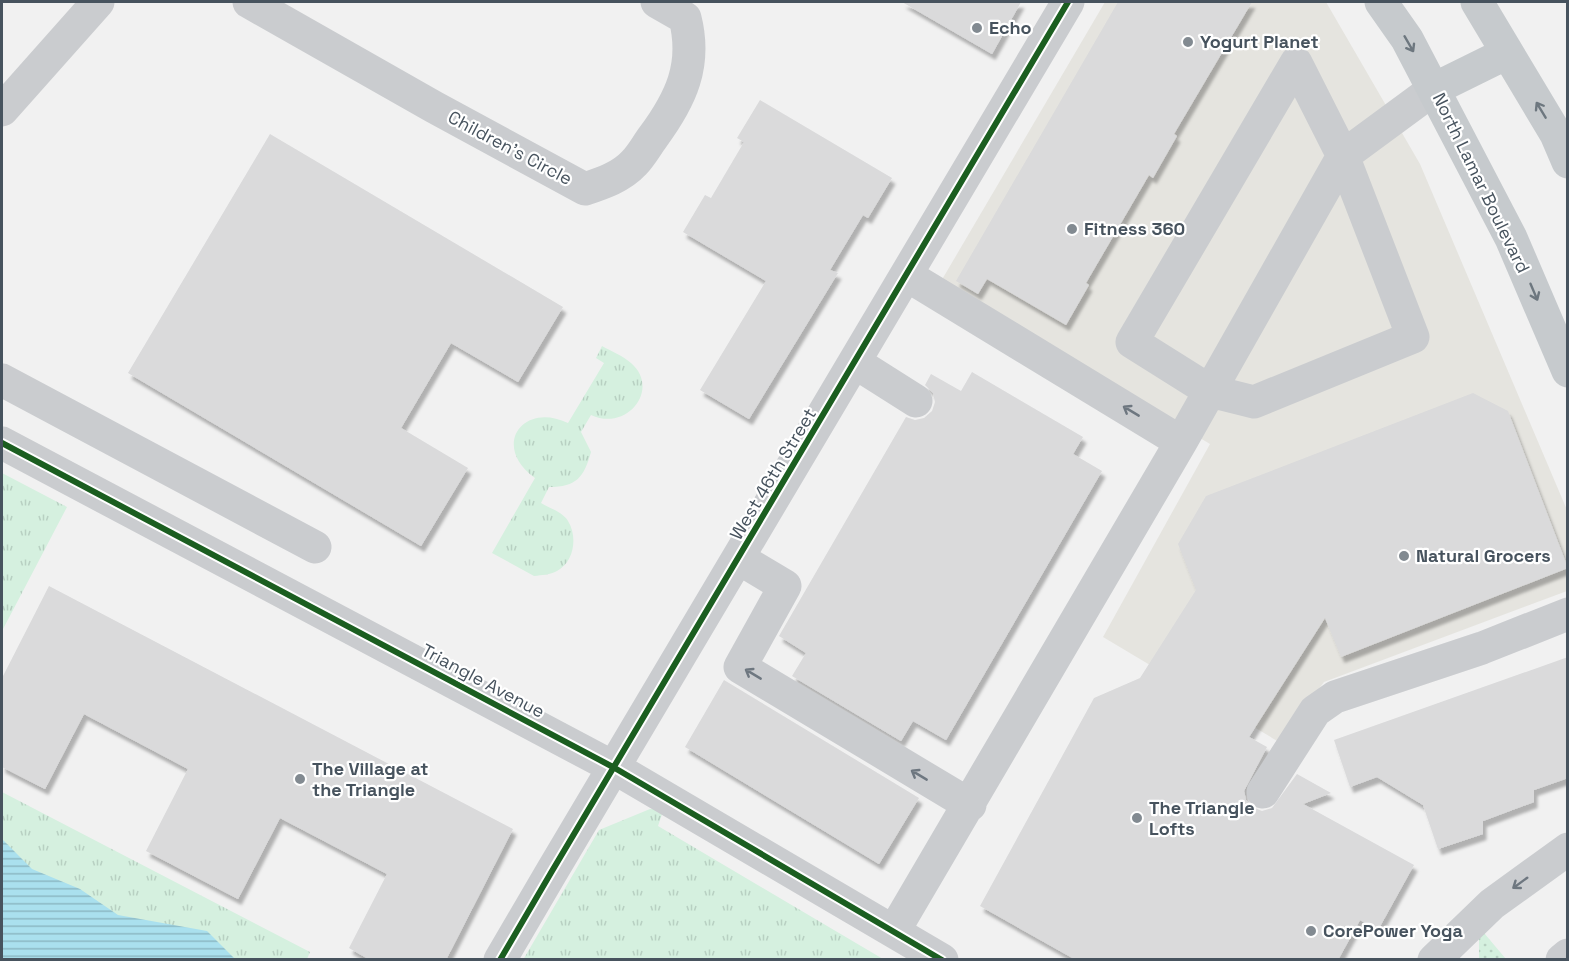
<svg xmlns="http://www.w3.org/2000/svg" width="1569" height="961" font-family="'Space Grotesk',sans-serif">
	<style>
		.commercial { fill: #e5e4df }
		.grass { fill: url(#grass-tufts) }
		.garden { fill: url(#garden-dots) }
		.water { fill: url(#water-rules) }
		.building { fill: #dadadb; filter: url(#shadow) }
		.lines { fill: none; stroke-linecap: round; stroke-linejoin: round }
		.minor { stroke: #cacccf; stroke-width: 33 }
		.major { stroke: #c6cacd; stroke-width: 33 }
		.cycleway-casing { stroke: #fff; stroke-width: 10 }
		.cycleway { stroke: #1b5e20; stroke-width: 6 }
		.oneway { stroke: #6d777f }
		.oneway2 { stroke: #6e7780 }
		.poi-dot { fill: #828a91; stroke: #fff; stroke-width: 2 }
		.labels { text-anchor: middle; stroke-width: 4.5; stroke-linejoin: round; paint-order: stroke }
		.poi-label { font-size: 18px; font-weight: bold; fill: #47535e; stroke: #fff; text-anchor: start }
		.street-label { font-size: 18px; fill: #47535e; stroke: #fff }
	</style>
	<defs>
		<pattern id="grass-tufts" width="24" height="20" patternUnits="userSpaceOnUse" patternTransform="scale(1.5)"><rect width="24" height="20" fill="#d5f0df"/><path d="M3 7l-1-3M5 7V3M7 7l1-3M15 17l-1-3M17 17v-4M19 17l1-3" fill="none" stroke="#b8d0c2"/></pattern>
		<pattern id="garden-dots" width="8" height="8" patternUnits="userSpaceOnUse" patternTransform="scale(1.5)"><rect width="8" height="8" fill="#d5f0df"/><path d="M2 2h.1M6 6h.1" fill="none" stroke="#b8d0c2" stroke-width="1.8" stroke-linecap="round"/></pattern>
		<pattern id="water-rules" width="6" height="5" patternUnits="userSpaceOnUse" patternTransform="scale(1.5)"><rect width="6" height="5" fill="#aae0ee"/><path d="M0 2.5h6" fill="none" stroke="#8cb8c4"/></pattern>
		<filter id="shadow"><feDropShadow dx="3.5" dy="6" stdDeviation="1.5" flood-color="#0004"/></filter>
	</defs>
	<rect width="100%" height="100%" fill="#f1f1f1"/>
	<path class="commercial" d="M1105,2H1326L1420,164L1567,510V591L1324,682L1279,742L1103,637L1210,444L940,283Z"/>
	<path class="grass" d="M602,346C611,351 623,356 631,363C661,389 627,432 591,415L581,432L591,452C584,477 577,487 549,487L541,503C549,508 563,512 568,521C578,537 574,562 557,571C550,575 542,575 534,576L492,553L535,478C491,447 522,401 568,423L604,363L596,358Z
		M2,473L67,507L2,631Z
		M2,792L310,952L307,959H2Z
		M650,809H659L662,814L658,826L883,959L523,960L599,830Z"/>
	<path class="garden" d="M1484,933L1506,959L1479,960V937Z"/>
	<path class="water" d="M2,839L32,869L80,889L118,915L207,931L235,959H2Z"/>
	<path class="building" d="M902,2H1021L992,54Z
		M1118,2H1252L1174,134L1177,136L1153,178L1149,175L1086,283L1089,285L1066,325L987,279L978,294L956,281Z
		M760,100L892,178L868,218L863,215L830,270L838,273L749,419L700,390L766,281L683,232L705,195L711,198L744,142L737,138Z
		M270,134L563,307L518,382L451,343L401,428L468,468L421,546L128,373Z
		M972,372L1083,437L1073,454L1102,471L946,740L913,721L901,741L792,676L806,653L779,636L906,417L915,420L924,418L932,411L935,402L933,393L925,385L931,374L961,391Z
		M1473,393L1508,411L1568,568L1341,657L1325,618L1249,737L1267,747L1244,791L1246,800L1252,807L1262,811L1272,808L1297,774L1331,793L1303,804L1414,865L1378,930L1360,920L1338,960H1076L980,906L1094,698L1140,678L1196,590L1178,544L1206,496Z
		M49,586L513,829L446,960H370L349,948L387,874L280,818L238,899L146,851L188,769L84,714L45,789L2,767V678Z
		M1568,657V778L1534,790V802L1483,821V834L1438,849L1423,805L1377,777L1350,787L1334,740Z
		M724,680L919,798L879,864L685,747Z"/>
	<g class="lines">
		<path class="minor" d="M249,2L434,107L585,189C603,183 621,177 634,163C641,156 647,145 653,137C681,99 697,65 685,18L657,2
			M1296,63L1343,156L1413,337L1254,402L1210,391L1132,342Z
			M2,110L98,2
			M908,276L1181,442
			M856,363L916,401
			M2,380L315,547
			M2,443L613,767L942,960
			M740,559L785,586L740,667L970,805
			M1263,792L1315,711L1335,697L1482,648L1568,614
			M894,931L1181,442L1343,156L1434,89
			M500,960C687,639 881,322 1068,2
			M1434,960L1492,904L1568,849
			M1562,960L1568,955"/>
		<path class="major" d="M1381,2L1407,39L1511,238L1568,371
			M1477,2L1556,134L1568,162
			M1434,89L1507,53"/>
		<defs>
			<path id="cycleway" d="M2,443L613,767L942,960
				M500,960C687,639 881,322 1068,2"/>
		</defs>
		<use href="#cycleway" class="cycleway-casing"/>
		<use href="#cycleway" class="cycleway"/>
	</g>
	<defs><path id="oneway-shaft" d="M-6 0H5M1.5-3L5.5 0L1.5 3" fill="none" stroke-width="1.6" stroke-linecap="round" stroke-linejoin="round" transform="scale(1.5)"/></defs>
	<g class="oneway">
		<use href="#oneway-shaft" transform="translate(1409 44) rotate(60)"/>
		<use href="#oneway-shaft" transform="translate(1541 110) rotate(-121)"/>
		<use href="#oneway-shaft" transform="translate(1534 292) rotate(67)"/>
	</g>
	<g class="oneway2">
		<use href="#oneway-shaft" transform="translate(1131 411) rotate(-149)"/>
		<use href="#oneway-shaft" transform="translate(753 674) rotate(-149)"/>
		<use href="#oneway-shaft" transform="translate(919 775) rotate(-149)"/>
		<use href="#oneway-shaft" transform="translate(1520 883) rotate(144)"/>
	</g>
	<g class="poi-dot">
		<circle cx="977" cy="28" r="6"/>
		<circle cx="1188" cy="42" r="6"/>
		<circle cx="1072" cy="229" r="6"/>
		<circle cx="1404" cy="556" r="6"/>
		<circle cx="300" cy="779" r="6"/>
		<circle cx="1137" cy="818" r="6"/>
		<circle cx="1311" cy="931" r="6"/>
	</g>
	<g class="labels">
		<g class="poi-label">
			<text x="989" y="34">Echo</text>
			<text x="1200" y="48">Yogurt Planet</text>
			<text x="1084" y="235">Fitness 360</text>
			<text x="1416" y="562">Natural Grocers</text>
			<text x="312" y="775">The Village at<tspan x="312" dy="21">the Triangle</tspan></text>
			<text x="1149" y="814">The Triangle<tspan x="1149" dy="21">Lofts</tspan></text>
			<text x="1323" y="937">CorePower Yoga</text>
		</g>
		<g class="street-label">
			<text transform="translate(510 148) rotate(28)" y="6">Children's Circle</text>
			<text transform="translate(1481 183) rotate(64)" y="6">North Lamar Boulevard</text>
			<text transform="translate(773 474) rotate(-59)" y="6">West 46th Street</text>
			<text transform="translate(483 681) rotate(28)" y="6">Triangle Avenue</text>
		</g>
	</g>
	<rect width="1569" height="961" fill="none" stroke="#47535e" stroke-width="6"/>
</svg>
